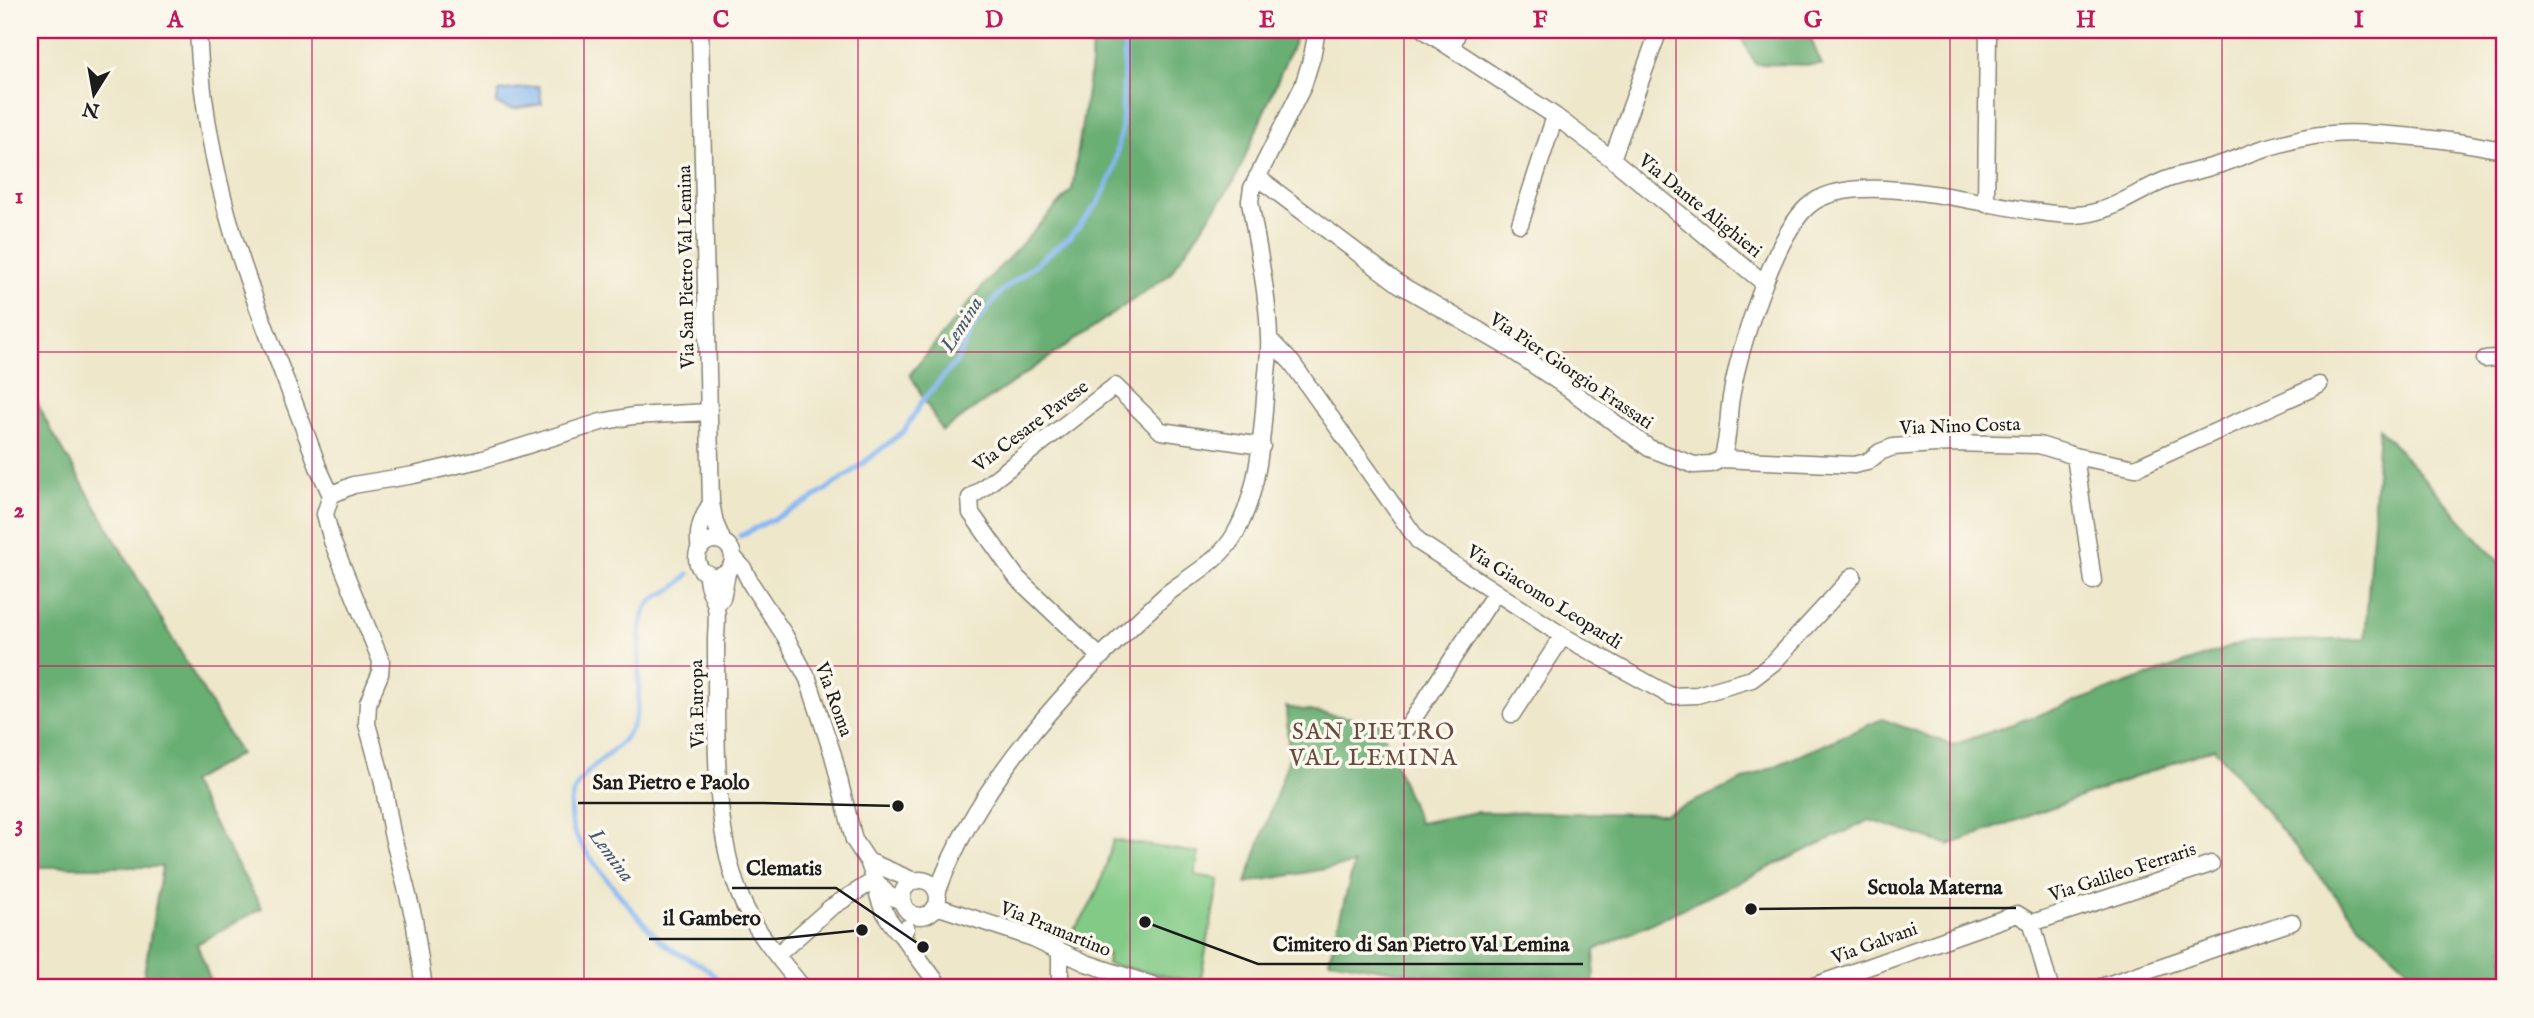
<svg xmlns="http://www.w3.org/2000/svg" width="2534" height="1018" font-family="'IM FELL English',serif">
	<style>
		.green { fill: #82ca86; stroke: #4f7351; stroke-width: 2 }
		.forest { fill: #69ae73; stroke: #426548; stroke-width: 2 }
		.water { fill: #87b7f2; stroke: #526a87; stroke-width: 2 }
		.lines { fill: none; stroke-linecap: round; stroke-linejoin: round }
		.stream { stroke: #87b7f2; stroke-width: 5 }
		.minor-casing { stroke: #858273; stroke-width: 19 }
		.minor { stroke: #fff; stroke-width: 16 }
		.grid { fill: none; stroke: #c2185b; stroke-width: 2; stroke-opacity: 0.55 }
		.labels { text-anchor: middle; stroke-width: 7; stroke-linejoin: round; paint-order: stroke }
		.street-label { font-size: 19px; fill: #1c1c1c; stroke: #fbf7ec }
		.water-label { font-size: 21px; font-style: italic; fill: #475a72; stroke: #fbf7ec }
		.quarter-label { font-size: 23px; letter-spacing: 2px; fill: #664a3c; stroke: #fbf7ec }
		.leader { fill: none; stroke: #1c1c1c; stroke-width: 2.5 }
		.callout-dot { fill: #1c1c1c; stroke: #fbf7ec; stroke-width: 2.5 }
		.callout-label { font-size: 21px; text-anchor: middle; font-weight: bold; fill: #1c1c1c; stroke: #fbf7ec; stroke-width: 7; stroke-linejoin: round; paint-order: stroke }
		.neatline { fill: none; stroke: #c2185b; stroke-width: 2.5 }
		.grid-label { font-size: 23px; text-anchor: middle; font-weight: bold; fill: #c2185b }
	</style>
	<rect width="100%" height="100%" fill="#fbf7ec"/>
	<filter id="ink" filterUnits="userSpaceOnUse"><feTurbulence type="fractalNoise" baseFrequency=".0143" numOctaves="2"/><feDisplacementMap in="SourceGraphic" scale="14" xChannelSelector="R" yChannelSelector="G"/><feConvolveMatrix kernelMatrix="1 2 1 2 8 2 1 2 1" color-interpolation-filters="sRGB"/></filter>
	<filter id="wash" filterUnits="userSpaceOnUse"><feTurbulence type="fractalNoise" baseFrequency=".00686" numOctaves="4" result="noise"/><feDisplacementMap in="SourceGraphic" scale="28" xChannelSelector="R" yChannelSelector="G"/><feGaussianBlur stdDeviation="1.57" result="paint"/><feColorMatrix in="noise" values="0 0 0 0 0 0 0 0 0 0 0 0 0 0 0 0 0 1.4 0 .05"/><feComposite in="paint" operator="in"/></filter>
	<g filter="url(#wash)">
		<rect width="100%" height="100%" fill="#eee7ca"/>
		<path class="green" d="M1113,840L1199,853L1195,875L1219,879L1200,983L1107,964L1108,955L1062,941C1092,916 1104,876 1113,840Z"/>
		<path class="forest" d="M1092,30H1299L1235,180L1169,275L942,431L910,374L989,279L1072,190L1091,64Z
			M1737,30H1807L1822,65L1755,64Z
			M30,387L46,421L240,754L190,782L262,908L197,944L213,988H150L144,974L162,867H40L30,876Z
			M2379,428L2504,568V988H2430L2359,924L2214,748L1949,845L1870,820L1595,950L1593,988H1494L1329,960L1354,864L1246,883L1289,758L1286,707L1379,723L1419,823L1476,812L1666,814L1882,719L1953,745L2244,642L2365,639Z"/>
		<path class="water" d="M539,86L542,104L512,109L496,104L499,91Z"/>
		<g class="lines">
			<path class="stream" d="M740,536L809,501L849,474L904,431L923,400L956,362L976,323L1002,291L1071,236L1099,202L1113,173L1122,126L1125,30
				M689,574C684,579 679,584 674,588C667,592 656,596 651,602C631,622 644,686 636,716C627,751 590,760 576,788C569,800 569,816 573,829C581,851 647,930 666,945C677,954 691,959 703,966C712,972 719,981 726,988"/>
		</g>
	</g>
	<g filter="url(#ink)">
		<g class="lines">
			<defs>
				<path id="minor" d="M198,30C201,108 219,197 245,271C267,337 295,401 318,467L331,495L325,514L332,541L381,661L380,674L368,703L367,724L382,778L392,833L414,919L424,988
					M700,30L711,503L715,523L723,542
					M1424,30L1555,116L1612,159L1764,283
					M1452,48L1458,30
					M1612,159L1659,30
					M1257,177L1399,284L1504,345L1562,384L1649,448L1694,465L1711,464L1722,459C1730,437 1727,415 1732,392C1740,347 1774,238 1807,207C1855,161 2010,216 2075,215C2111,214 2136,191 2168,179C2186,173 2206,169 2224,163C2239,158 2253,151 2269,147C2289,141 2310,135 2331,134C2369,131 2419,137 2457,142C2473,144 2488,148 2504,150
					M1986,204L1988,30
					M1520,224L1555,116
					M1269,339L1292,363L1419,542L1563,636L1671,696L1697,695L1752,679L1773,663L1853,576
					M2485,359L2504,357
					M2075,456L2093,581
					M1722,459L1854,465L1867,462L1880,452L1893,447L1949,443L2039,445L2075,456L2135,468L2319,385
					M331,495L353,485L414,475L483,459L601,422L633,416L709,412
					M697 558a18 18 0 1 1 36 0a18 18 0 1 1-36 0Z
					M700,549C696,532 702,518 711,503
					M733,557L743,568L751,584L785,636L808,679L833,755L854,840L868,861L875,880L888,895L903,902
					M707,573C706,589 714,594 716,608C718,618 716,630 716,640C717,721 710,831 744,905C759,936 782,962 803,988
					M716,606L722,598L727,573
					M1099,656L1017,578L971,513L970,498L1115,386L1161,431L1262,446
					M1512,714L1563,636
					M1406,730L1496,592
					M868,861L914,881
					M902 898a18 18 0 1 1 36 0a18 18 0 1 1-36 0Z
					M937,893C974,788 1064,689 1144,615C1152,608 1160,600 1168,593C1191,575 1220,561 1235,534C1260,490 1262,435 1266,385C1267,369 1270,353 1269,338C1268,292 1257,246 1250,201L1252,188L1303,86L1312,57L1317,30
					M936,906L1033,938L1086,963L1161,988
					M2032,923L2211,864
					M2032,923L2050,988
					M906,928L902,936L941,988
					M1060,951V988
					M777,955L830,908L875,880C879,904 885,918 902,936
					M1808,988L2017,914L2032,923
					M2098,988L2292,922"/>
			</defs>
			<use href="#minor" class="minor-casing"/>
			<use href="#minor" class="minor"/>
		</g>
	</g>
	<path class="grid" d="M312,30V988M584,30V988M858,30V988M1130,30V988M1404,30V988M1676,30V988M1950,30V988M2222,30V988M30,352H2504M30,666H2504"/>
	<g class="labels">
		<g class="street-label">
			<text transform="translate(1701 205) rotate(39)" y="7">Via Dante Alighieri</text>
			<text transform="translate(685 267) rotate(-91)" y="7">Via San Pietro Val Lemina</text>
			<text transform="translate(1572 370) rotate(34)" y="7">Via Pier Giorgio Frassati</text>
			<text transform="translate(1030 425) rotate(-37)" y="7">Via Cesare Pavese</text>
			<text transform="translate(1960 425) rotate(-2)" y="7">Via Nino Costa</text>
			<text transform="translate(1545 596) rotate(32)" y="7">Via Giacomo Leopardi</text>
			<text transform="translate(835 699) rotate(70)" y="7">Via Roma</text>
			<text transform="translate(696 704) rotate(-91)" y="7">Via Europa</text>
			<text transform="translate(2122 871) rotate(-18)" y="7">Via Galileo Ferraris</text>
			<text transform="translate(1056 928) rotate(22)" y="7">Via Pramartino</text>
			<text transform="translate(1874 942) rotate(-20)" y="7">Via Galvani</text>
		</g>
		<g class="water-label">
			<text transform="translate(961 324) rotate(-58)" y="7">Lemina</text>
			<text transform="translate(612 855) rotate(53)" y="7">Lemina</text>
		</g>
		<g class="quarter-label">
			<text x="1374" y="739">SAN PIETRO<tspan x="1374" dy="26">VAL LEMINA</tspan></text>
		</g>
	</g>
	<path class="leader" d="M898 806L763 803H578M923 947L836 888H732M1751 909L1853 908H2016M862 930L775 939H649M1145 922L1258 964H1583"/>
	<g class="callout-dot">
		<circle cx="898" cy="806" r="7"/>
		<circle cx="923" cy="947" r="7"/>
		<circle cx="1751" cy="909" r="7"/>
		<circle cx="862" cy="930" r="7"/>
		<circle cx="1145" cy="922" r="7"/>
	</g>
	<g class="callout-label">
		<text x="671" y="789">San Pietro e Paolo</text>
		<text x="784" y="875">Clematis</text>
		<text x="1935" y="894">Scuola Materna</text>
		<text x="712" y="925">il Gambero</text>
		<text x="1421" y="951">Cimitero di San Pietro Val Lemina</text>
	</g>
	<rect width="2534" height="1018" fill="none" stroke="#fbf7ec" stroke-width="77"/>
	<g transform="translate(94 94) rotate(191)" stroke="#fbf7ec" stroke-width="5" paint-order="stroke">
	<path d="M0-5L12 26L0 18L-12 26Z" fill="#1c1c1c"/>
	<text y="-10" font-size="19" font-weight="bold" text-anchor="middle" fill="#1c1c1c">N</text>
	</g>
	<rect x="38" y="38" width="2458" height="941" class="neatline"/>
	<g class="grid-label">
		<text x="175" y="27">A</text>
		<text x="448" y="27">B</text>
		<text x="721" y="27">C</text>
		<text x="994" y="27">D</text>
		<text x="1267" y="27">E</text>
		<text x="1540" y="27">F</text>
		<text x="1813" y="27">G</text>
		<text x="2086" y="27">H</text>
		<text x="2359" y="27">I</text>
		<text x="19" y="203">1</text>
		<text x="19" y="517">2</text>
		<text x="19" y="831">3</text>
	</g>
</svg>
